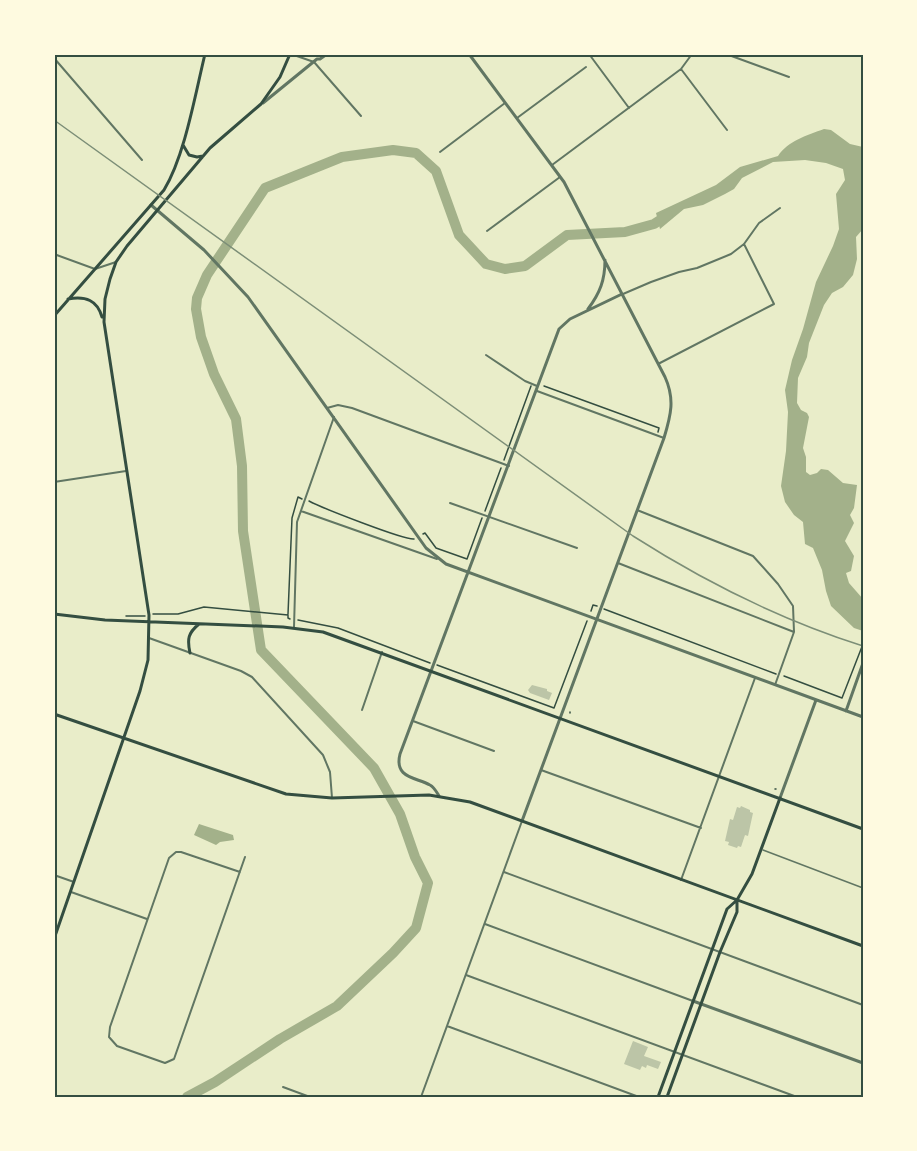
<svg xmlns="http://www.w3.org/2000/svg" width="917" height="1151" font-family="Commissioner,sans-serif">
	<style>
		.water { fill: #a3b18a }
		.lines { fill: none; stroke-linecap: round; stroke-linejoin: round }
		.river { stroke: #a3b18a; stroke-width: 10 }
		.building { fill: #bcc5a7 }
		.path { stroke: #344e41; stroke-width: 1.5 }
		.service { stroke: #617663; stroke-width: 1.5 }
		.minor { stroke: #617663; stroke-width: 2 }
		.tertiary { stroke: #617663; stroke-width: 3 }
		.secondary { stroke: #344e41; stroke-width: 3 }
		.rail { stroke: #7c8e77; stroke-width: 1.5 }
		.neatline { fill: none; stroke: #344e41; stroke-width: 2 }
	</style>
	<rect width="100%" height="100%" fill="#e9edc9"/>
	<path class="water" d="M824,129L831,130L850,144L863,147V229L856,237L857,259L853,275L843,287L832,293L824,305L809,343L807,357L798,378L797,403L801,410L807,413L809,417L803,448L806,457V472L810,475L817,473L821,469L828,470L843,483L857,485L854,508L850,515L854,523L845,541L854,556L851,571L846,573L849,583L863,599V631L854,628L831,606L826,591L822,570L813,548L805,544L803,522L794,515L785,502L781,486L786,451L788,412L785,390L792,360L803,329L816,282L833,246L839,229L836,194L845,180L843,169L826,163L805,160L773,162L742,178L734,189L725,194L703,205L684,209L660,229L656,213L716,185L740,167L778,156C788,141 807,135 824,129Z
		M199,824L233,835L234,840L220,842L216,845L194,835Z"/>
	<g class="lines">
		<path class="river" d="M187,1097L215,1082L280,1039L337,1006L393,953L416,928L428,883L415,857L400,814L374,768L261,650L243,531L242,466L236,419L214,374L201,337L196,309L197,298L207,275L265,188L342,157L393,150L416,153L436,171L459,235L486,264L505,269L525,266L567,235L625,232L654,224L668,215"/>
	</g>
	<path class="building" d="M532,685L547,689V691L552,693L549,700L530,693L528,690Z
		M741,806L750,810V812L753,813L748,836L745,835L741,847L738,846L737,848L728,845L729,842L725,841L730,819L733,820L737,807L740,808Z
		M633,1041L648,1047L644,1056L661,1062L658,1069L647,1065L646,1068L642,1066L640,1070L624,1064Z"/>
	<g class="lines">
		<path class="path" d="M544,386L659,428L658,432
			M504,460L531,386
			M309,501C322,508 404,540 414,539
			M485,511L501,468
			M423,534L425,533L436,548L467,559L482,518
			M604,609L776,674
			M591,611L593,605L597,606
			M153,614H178L204,607L288,615V618L290,619
			M288,614L292,518L298,497L302,499
			M126,616H145
			M298,620L338,628L430,663
			M437,665L554,708L587,621
			M784,676L842,698L863,644
			M570,713V712
			M775,789H776"/>
		<path class="service" d="M763,850L863,888"/>
		<path class="minor" d="M291,54L314,62L361,116
			M589,54L629,108
			M726,54L789,77
			M54,58L142,160
			M681,69L727,130
			M517,118L586,67
			M440,152L505,103
			M552,165L681,69L692,54
			M487,231L560,177
			M54,254L95,269L116,262
			M623,294L651,282L679,272L697,268L731,254L744,244L759,223L780,208
			M486,355L525,381L537,386
			M658,364L774,304L744,244
			M537,391L664,438
			M327,408L338,405L352,408L509,466
			M54,482L126,471
			M450,503L577,548
			M637,510L753,556L778,584L793,606L794,632L775,685
			M301,511L437,559
			M618,563L794,632
			M294,627L297,522L334,417
			M149,638L241,671L252,677L323,755L330,772L332,798
			M362,710L382,652
			M413,721L494,751
			M541,770L701,828
			M240,872L181,852H176L169,858L110,1027L109,1037L117,1046L165,1063L174,1059L245,857
			M504,872L863,1005
			M54,875L74,882
			M681,880L755,678
			M71,892L147,919
			M485,924L693,1001
			M466,975L797,1097
			M447,1026L639,1097
			M283,1087L310,1097
			M421,1097L522,821"/>
		<path class="tertiary" d="M469,54L564,182L665,377C675,399 671,415 664,438L522,821
			M263,103L317,59H320L327,54
			M151,205L204,250L248,297L426,548L446,564L863,717
			M588,309C600,293 605,280 605,260
			M846,711L863,663
			M439,796C436,791 434,787 430,785C415,777 394,778 400,754L559,329L570,319L622,294
			M780,798L816,700
			M693,1001L863,1063"/>
		<path class="secondary" d="M183,145L189,155L197,157L203,156
			M68,299C86,296 97,300 102,317
			M54,316L164,190C185,155 195,95 205,54
			M54,614L105,620L283,627L323,632L863,829
			M190,653C187,639 188,633 199,624
			M54,714L286,794L332,798L429,795L470,802L863,946
			M54,939L140,691L148,660L149,615L104,322L105,299L110,279L116,262L127,246L210,148L261,104L280,77L290,54
			M658,1097L727,909L737,900
			M667,1097L720,952L737,912V900L752,874L780,798"/>
		<path class="rail" d="M54,120L633,536C705,582 781,620 863,646"/>
	</g>
	<rect width="917" height="1151" fill="none" stroke="#fefae0" stroke-width="111"/>
	<rect x="56" y="56" width="806" height="1040" class="neatline"/>
</svg>
